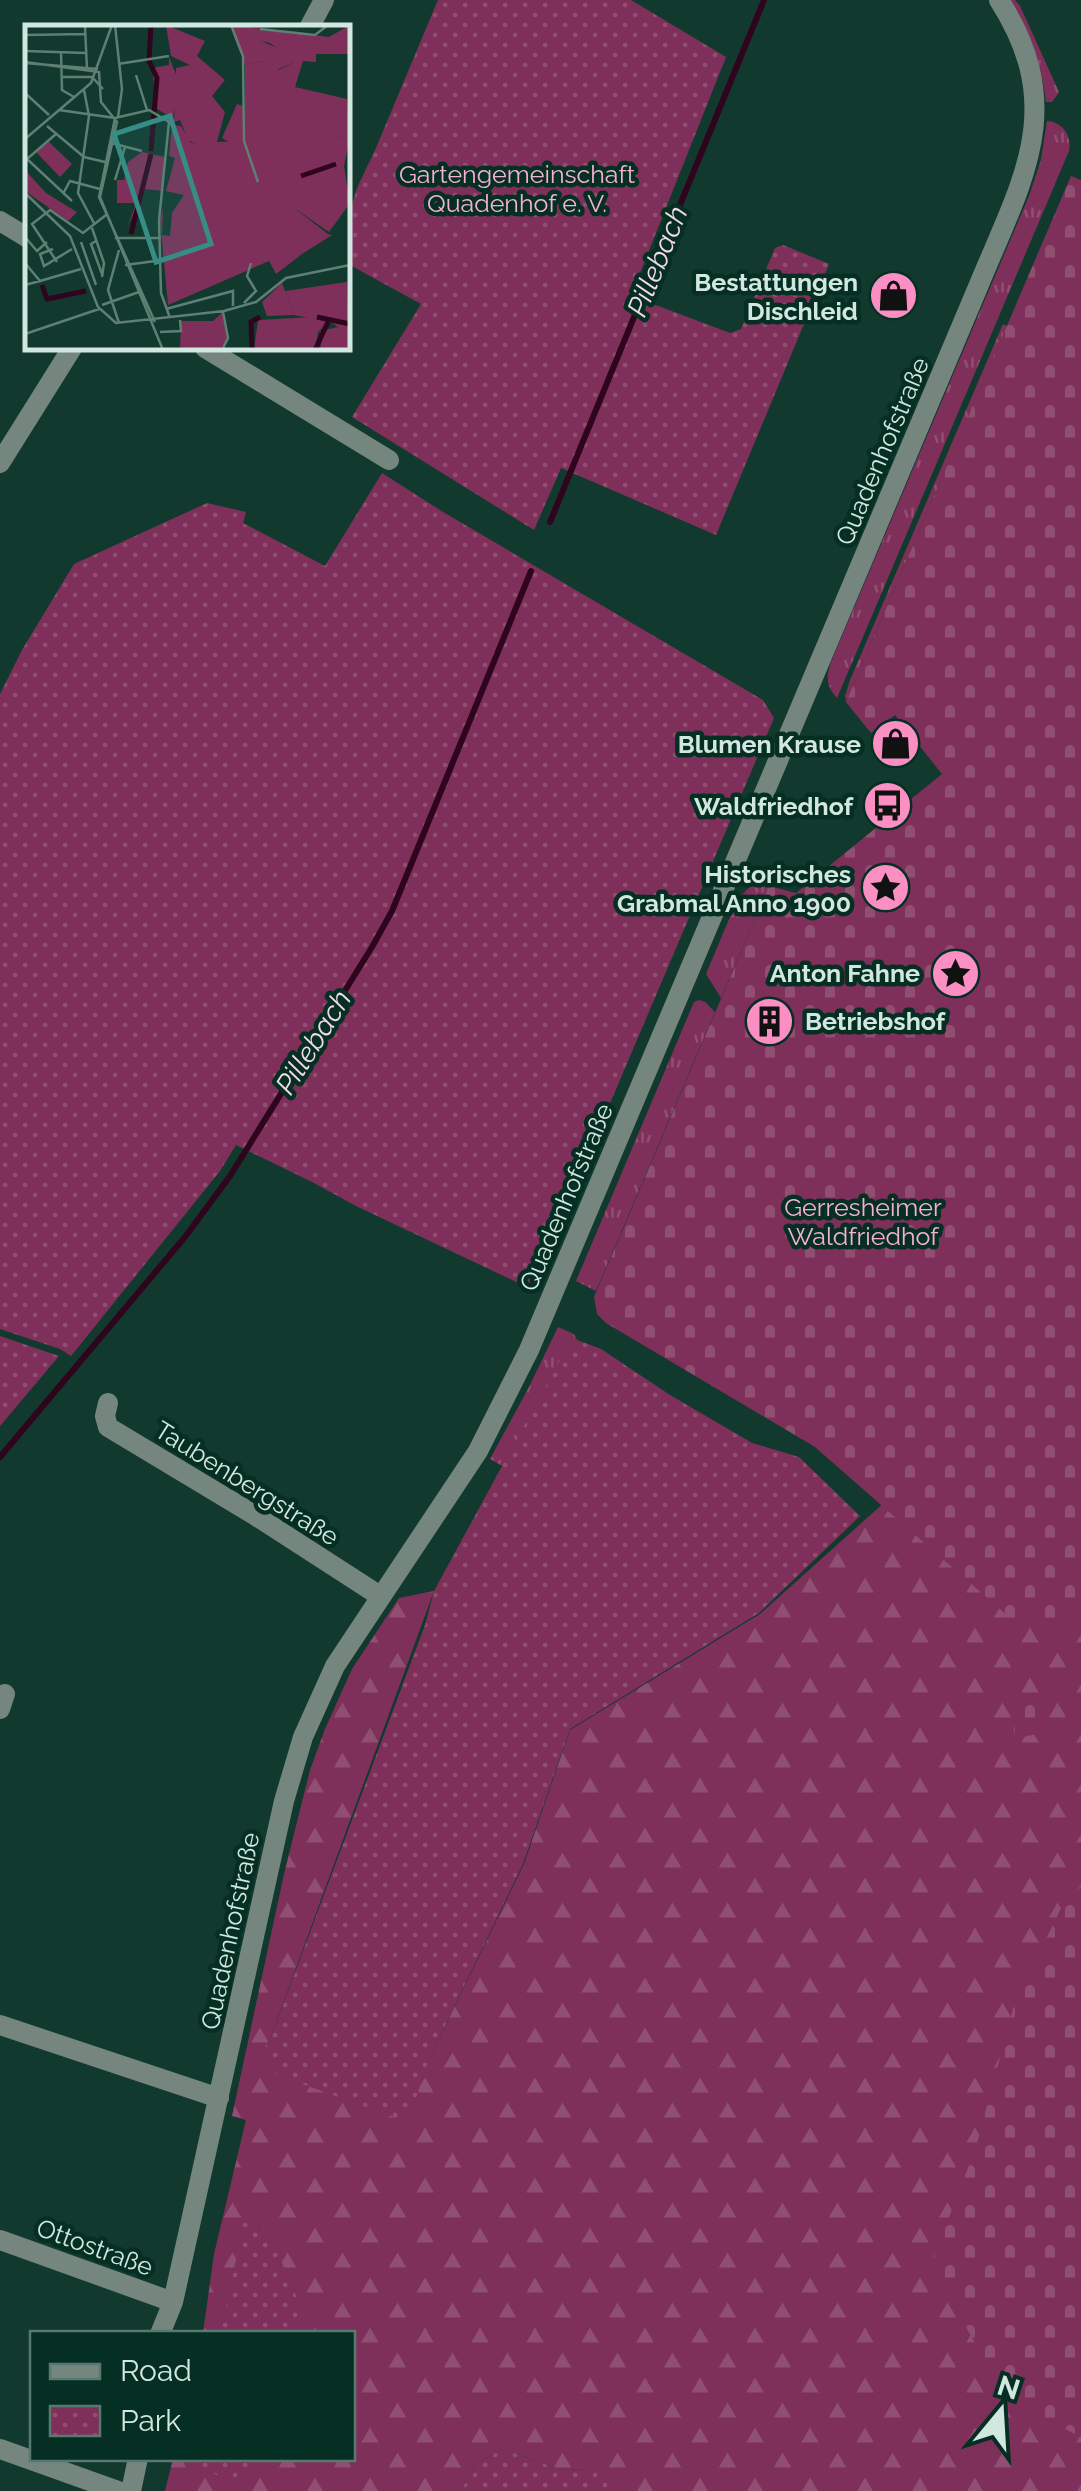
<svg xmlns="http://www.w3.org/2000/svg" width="1081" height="2491" font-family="Raleway,sans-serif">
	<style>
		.grass { fill: url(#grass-tufts) }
		.forest { fill: url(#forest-firs) }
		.cemetery { fill: url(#cemetery-stones) }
		.park { fill: url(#park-dots) }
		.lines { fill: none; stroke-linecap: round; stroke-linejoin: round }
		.stream { stroke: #2e051d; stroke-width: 6 }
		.minor { stroke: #75867f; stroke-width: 20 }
		.labels { text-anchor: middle; stroke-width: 9; stroke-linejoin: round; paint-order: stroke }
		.park-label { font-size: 25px; fill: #f6b1d1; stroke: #062f24 }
		.poi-label { font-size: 25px; font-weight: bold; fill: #d2e7df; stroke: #062f24; text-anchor: end }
		.street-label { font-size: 25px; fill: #d2e7df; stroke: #062f24 }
		.water-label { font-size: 28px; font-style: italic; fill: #f3dae5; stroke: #062f24 }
		.inset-river { fill: none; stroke: #2e051d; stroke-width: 5 }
		.inset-road { fill: none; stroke: #5f7f75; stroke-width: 2.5 }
		.view { fill: #368d85; fill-opacity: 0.15; stroke: #368d85; stroke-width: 5 }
		.inset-edge { fill: none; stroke: #d2e7df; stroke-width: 5 }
	</style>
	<defs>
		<pattern id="grass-tufts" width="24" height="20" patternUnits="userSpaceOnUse" patternTransform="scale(2.5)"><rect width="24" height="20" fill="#7f305a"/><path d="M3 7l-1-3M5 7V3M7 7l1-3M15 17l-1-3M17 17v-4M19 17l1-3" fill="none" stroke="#904e71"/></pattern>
		<pattern id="forest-firs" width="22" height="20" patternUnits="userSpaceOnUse" patternTransform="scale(2.5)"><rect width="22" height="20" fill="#7f305a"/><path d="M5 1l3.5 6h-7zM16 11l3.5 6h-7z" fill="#904e71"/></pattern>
		<pattern id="cemetery-stones" width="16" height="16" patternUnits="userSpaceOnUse" patternTransform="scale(2.5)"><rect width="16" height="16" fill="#7f305a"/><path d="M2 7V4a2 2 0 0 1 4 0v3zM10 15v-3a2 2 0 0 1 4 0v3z" fill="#904e71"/></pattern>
		<pattern id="park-dots" width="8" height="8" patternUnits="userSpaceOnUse" patternTransform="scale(2.5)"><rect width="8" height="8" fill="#7f305a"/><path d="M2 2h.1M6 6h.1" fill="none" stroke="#904e71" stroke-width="1.8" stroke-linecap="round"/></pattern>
	</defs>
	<rect width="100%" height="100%" fill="#12392e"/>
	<path class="grass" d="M1010,0H1015L1020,6L1059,92L1052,102H1046C1042,65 1030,32 1010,0Z
		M1047,121C1063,122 1072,136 1069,151L837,698C826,686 826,677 831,662L1029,196L1041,160Z
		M1003,324L1007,326L846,702L845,696L850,680Z
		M758,885L769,886L721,998L706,974L738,898L750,887Z
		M699,1000L705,1002L715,1012L596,1291L576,1281L694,1002Z
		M558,1327L574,1334L504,1467L490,1459L529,1387Z"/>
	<path class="forest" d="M1081,1326V2491H609L591,2469L562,2470L503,2449L476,2463L461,2491H165L173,2459L352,2458V2334L203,2333L214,2254L246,2120L232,2116L284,1874L310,1770L325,1729L352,1669L399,1598L434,1591L270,2039L262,2052L407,2121L429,2059L524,1864L570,1730L760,1614Z"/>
	<path class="cemetery" d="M1071,176L1081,180V1619L1019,1626L815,1447L606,1323L597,1314L594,1297L769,886L796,893L942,774L895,715L871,733L846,702Z
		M1035,1693L1044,1732L1016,1739L1007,1699Z
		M1081,1887V2437L1006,2399L931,2264L976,2147L1014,2005L1062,1906Z"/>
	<path class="park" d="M438,0H631L726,57L638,278L653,304L730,333L741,329L775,248L783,245L829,264L716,535L561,468L534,530L352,417L421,304L348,264V218L357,188L376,148Z
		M382,473L443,512L763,700L774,718L531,1289L356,1206L314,1183L236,1145L220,1171L71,1356L60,1349L0,1329V694L22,650L74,564L207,503L246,512L243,523L325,566Z
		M574,1334L577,1340L601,1349L670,1395L752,1443L799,1457L860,1516L759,1613L570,1729L523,1864L429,2059L408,2122L277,2075L262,2052L270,2039L425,1625L434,1591Z
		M0,1336L59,1356L0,1426Z
		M246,2210L268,2230L300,2305L294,2333H221Z
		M503,2449L562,2470L591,2469L605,2478L609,2491H461L476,2463Z
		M202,2459V2458L258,2459L255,2466L239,2488L201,2466Z"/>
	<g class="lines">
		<path class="stream" d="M550,522L764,0
			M0,1457L185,1237L230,1176L372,947L392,911L531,571"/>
		<path class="minor" d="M309,28L324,0
			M0,221L28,238
			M205,348L389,460
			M0,463L72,348
			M108,1403L105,1416L108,1427L256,1516L380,1596
			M0,1709L5,1694
			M0,2025L219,2098
			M0,2240L173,2302
			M160,2334L173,2302L284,1801L303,1737L335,1666L478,1451L529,1350L978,287C1021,182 1069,109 999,0
			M0,2449L118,2491
			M131,2491L138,2458"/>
	</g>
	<defs>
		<symbol id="shop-disc" viewBox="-11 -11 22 22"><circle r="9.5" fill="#fb8fc4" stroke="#062f24"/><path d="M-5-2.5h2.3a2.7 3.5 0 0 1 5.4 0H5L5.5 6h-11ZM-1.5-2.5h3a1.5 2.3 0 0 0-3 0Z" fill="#111"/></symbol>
		<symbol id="bus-disc" viewBox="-11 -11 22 22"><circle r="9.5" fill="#fb8fc4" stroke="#062f24"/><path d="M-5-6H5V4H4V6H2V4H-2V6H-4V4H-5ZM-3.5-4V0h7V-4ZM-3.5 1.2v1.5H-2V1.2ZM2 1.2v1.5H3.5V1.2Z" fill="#111"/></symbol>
		<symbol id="sight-disc" viewBox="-11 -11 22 22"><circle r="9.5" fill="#fb8fc4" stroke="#062f24"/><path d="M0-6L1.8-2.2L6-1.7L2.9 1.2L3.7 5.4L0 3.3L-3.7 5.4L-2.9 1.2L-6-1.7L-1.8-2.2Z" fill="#111"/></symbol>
		<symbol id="building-disc" viewBox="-11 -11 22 22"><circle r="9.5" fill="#fb8fc4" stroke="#062f24"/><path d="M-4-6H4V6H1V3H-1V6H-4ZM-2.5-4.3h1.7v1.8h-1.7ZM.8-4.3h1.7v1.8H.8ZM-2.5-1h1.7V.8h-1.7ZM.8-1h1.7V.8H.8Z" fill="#111"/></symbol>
	</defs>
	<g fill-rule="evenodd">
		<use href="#shop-disc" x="866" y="268" width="55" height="55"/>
		<use href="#shop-disc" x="868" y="716" width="55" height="55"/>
		<use href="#bus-disc" x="860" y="778" width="55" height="55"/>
		<use href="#sight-disc" x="858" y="860" width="55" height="55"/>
		<use href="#sight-disc" x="928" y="946" width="55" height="55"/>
		<use href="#building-disc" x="742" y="994" width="55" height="55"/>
	</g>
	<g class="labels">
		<g class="park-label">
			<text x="517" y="183">Gartengemeinschaft<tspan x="517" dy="29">Quadenhof e. V.</tspan></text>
			<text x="863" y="1216">Gerresheimer<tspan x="863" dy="29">Waldfriedhof</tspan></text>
		</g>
		<g class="poi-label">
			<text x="858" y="291">Bestattungen<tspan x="858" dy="29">Dischleid</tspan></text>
			<text x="861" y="753">Blumen Krause</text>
			<text x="853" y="815">Waldfriedhof</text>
			<text x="851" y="883">Historisches<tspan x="851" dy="29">Grabmal Anno 1900</tspan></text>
			<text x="920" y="982">Anton Fahne</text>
			<text x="805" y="1030" text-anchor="start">Betriebshof</text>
		</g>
		<g class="street-label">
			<text transform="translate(882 451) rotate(-67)" y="9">Quadenhofstraße</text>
			<text transform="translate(566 1197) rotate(-67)" y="9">Quadenhofstraße</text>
			<text transform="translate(247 1483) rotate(32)" y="9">Taubenbergstraße</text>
			<text transform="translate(230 1931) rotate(-78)" y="9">Quadenhofstraße</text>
			<text transform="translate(95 2247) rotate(20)" y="9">Ottostraße</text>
		</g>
		<g class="water-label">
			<text transform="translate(657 261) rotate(-68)" y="10">Pillebach</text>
			<text transform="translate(313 1042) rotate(-58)" y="10">Pillebach</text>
		</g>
	</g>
	<g transform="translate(25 25)">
		<rect width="325" height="325" fill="#12392e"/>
		<path d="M207,0L304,12L325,0V29H291V37L278,36L270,62L322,74L325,112L220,119V40L241,36L254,45L269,37L245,18L208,9ZM256,173L303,209L307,210L277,229L243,189ZM257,258L269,290L242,291L237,277ZM288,292L325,300V325L295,323L297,315L295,306L313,302L304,296L293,307L290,325H229L233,295Z" fill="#7f305a"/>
		<path d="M141,0L180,16L172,31L200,55L187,71L200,87L192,117L325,112L319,141L325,178L304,207L256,174L244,189L277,229L251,249L244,236L143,280L135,195L138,183L137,210L145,211L147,188L174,147L198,141L191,129L163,115L155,95L149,97L151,43L165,40L146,31ZM219,8L267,30L269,37L250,46L241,36L220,40L208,9ZM0,145L21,168L52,187L43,196L0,166ZM322,257L324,301L269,290L260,266Z" fill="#7f305a"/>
		<path d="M212,79L218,81L226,133L268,136L270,153L249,183L227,186L181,215L175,209L176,174L141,166L150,133L144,131L147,100L156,101L165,117L210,131L216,155L223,158L219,125L197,113Z" fill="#7f305a"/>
		<path d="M144,32L154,57L148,93L132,84L127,43L144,40ZM117,127L140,132L138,166L120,164L102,203L111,178H92V155H99L103,137ZM197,288L202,314L195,325H155L156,296H188Z" fill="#7f305a"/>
		<path d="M24,117L47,139L35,152L11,127Z" fill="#7f305a"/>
		<path class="inset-river" d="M126,0L124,36L132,53L126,126M276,151L311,139M106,209L126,129M17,260L22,274L61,266M292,292L325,299M227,325L226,297L235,292M290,325L303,297"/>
		<path class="inset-road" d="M90,0L97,64L93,92M206,0L218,31L219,116L233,157M218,0H251M60,2L62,44M235,4L290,10L303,0M0,10L61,9M0,26L61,28M36,27L37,65L49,72M0,37L74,47L76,77L92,97L75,172L138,325M0,38L73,44M93,39L144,31M111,50L122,85M37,52H67L78,64M59,65L64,91L53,168L70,200M0,68L24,90M34,85L90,93M90,93L124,85L144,97L134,195L136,268L145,293M90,93L74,172L130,297M22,101L59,132L80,137M31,109L2,134L47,176M0,114L66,58L87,0M86,118L117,126M90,155L100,122M39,167L45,156L75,164M0,168L45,211L73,282L91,298L199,286L231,277L261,253L325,240M67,203L79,238L77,252M0,212L12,226L22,217M90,213H136M71,216L66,219L77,249M56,217L71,260M28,224L15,229L19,241L47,224M94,225L83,265L94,298M32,237L7,199L25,185L58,208L81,190M0,238L15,256L0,260M100,240L138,235M15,256L56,244M219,278L231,266L222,251L226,238M77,280L114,267M141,284L208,266V281M135,307L156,306L155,295M0,309L74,284M197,325L203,313L198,287"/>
		<path class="view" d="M145,91L186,219L131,237L89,109Z"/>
		<rect width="325" height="325" class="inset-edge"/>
	</g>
	<rect x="30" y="2331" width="325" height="130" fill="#062f24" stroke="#58796f" stroke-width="2.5"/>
	<rect x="50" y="2364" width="50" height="15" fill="#75867f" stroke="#58796f" stroke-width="2.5"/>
	<text x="120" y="2381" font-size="30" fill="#d2e7df">Road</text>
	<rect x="50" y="2406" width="50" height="30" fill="url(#park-dots)" stroke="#58796f" stroke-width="2.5"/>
	<text x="120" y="2431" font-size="30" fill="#d2e7df">Park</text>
	<g transform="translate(1001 2411) rotate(18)" stroke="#062f24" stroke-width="8" paint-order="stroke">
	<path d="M0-8L18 38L0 25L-18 38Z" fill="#d2e7df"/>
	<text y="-15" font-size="28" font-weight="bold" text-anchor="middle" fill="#d2e7df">N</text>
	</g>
</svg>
